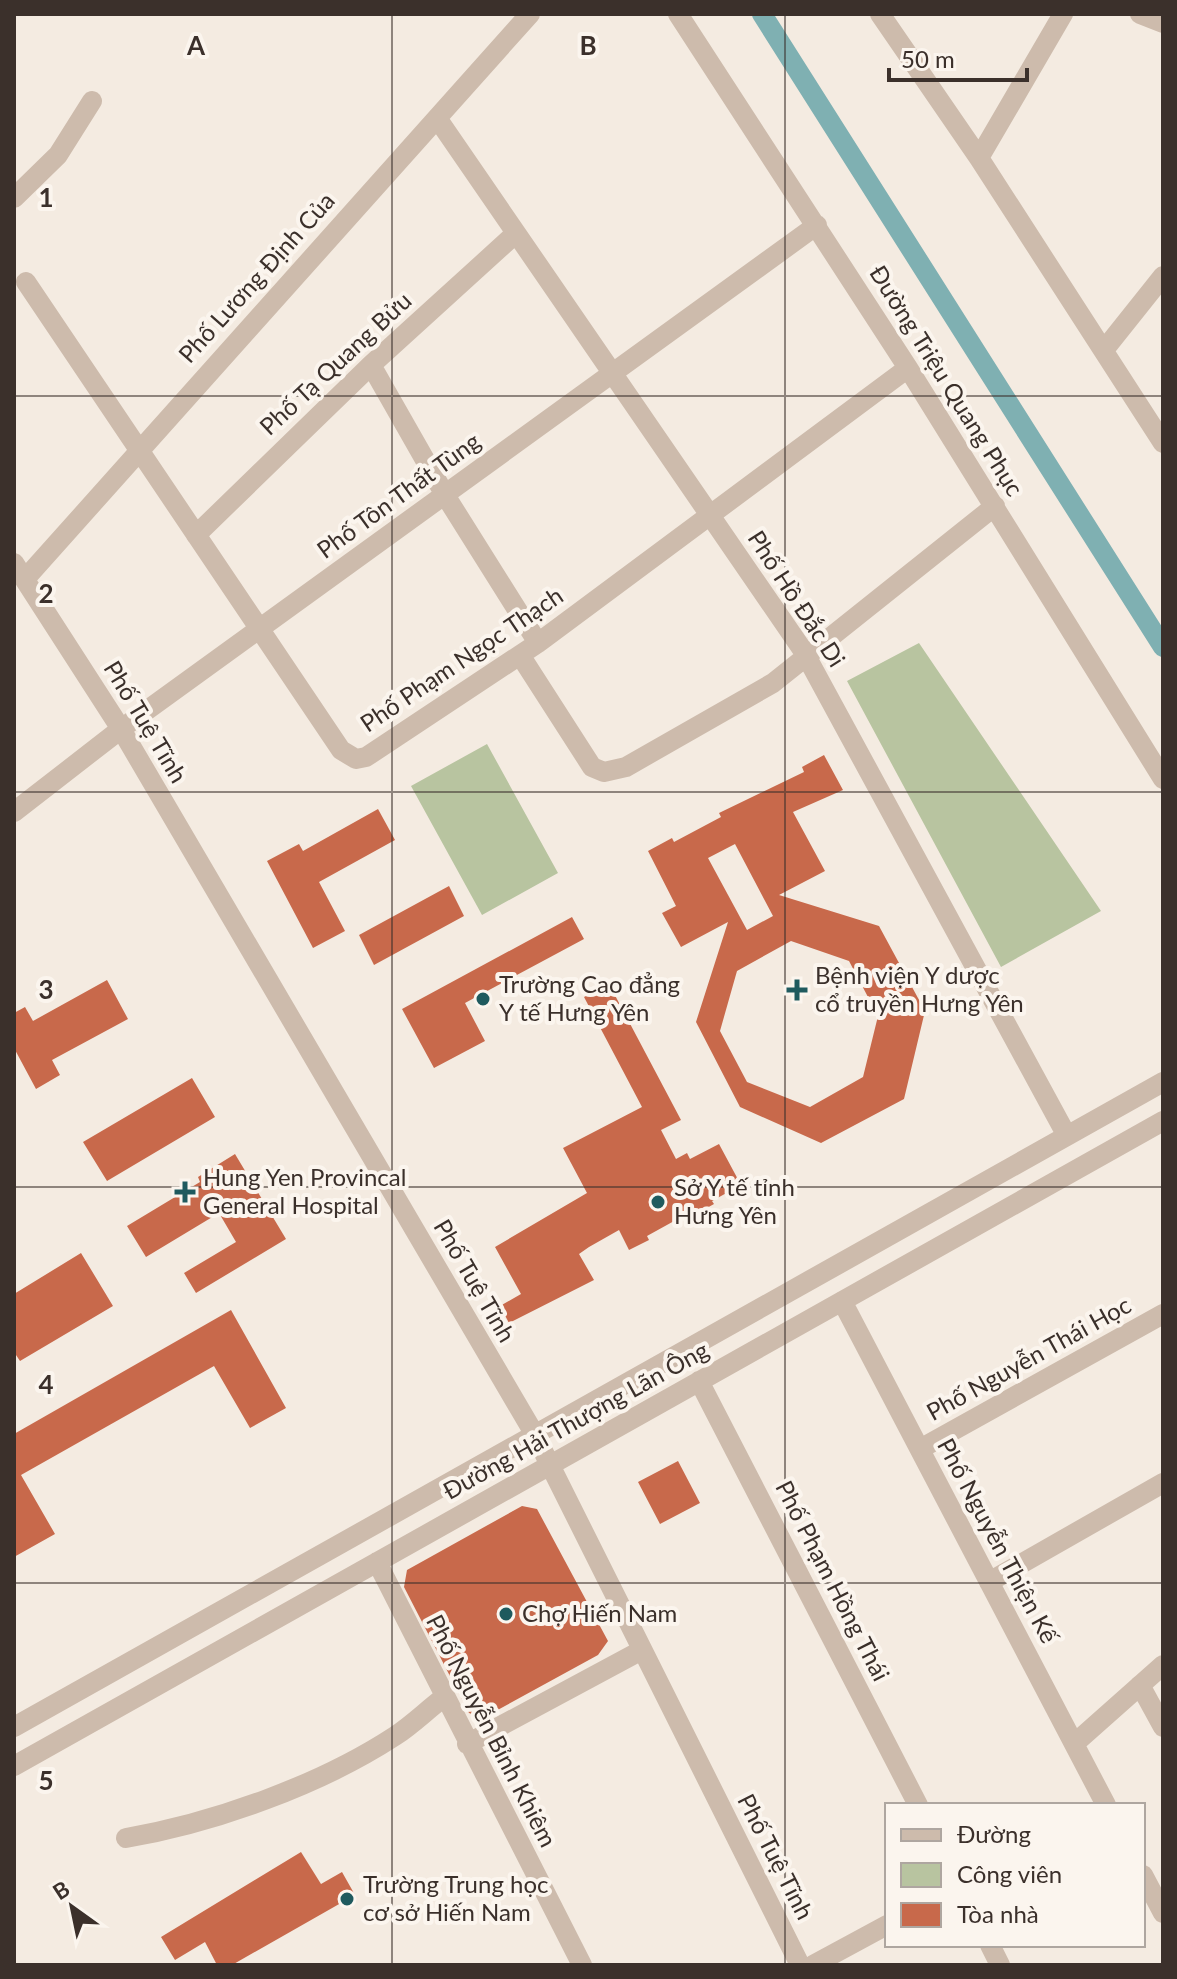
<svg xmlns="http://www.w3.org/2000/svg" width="1177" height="1979" font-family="Lato,sans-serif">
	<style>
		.green { fill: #b8c4a0 }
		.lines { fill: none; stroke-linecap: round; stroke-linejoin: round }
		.canal { stroke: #7fb0b2; stroke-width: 20 }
		.building { fill: #c8694b; fill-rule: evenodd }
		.minor { stroke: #cdbbac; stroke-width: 20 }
		.grid { fill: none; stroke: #3b302b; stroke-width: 2; stroke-opacity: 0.55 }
		.poi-dot { fill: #1f5a5e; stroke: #fbf5ee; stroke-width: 3 }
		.labels { text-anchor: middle; stroke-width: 8; stroke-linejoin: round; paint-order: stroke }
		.street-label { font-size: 24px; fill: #3b302b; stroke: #fbf5ee }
		.poi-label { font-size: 24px; fill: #3b302b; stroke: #fbf5ee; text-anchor: start }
		.grid-label { font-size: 26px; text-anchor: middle; font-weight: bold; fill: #3b302b; stroke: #fbf5ee; stroke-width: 8; stroke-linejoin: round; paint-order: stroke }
	</style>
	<rect width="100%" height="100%" fill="#f4ebe1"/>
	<path class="green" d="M919,643L1101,911L1001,967L847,681Z
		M487,744L558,873L482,915L411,786Z"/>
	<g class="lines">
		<path class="canal" d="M762,14L1163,647"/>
	</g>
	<path class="building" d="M824,755L843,790L793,812L825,871L779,895L879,926L925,1011L904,1099L821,1143L740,1107L696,1022L728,922L681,947L662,913L676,906L648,851L672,838L674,842L721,817L719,813L804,772L802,767ZM735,844L773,916L747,930L708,858ZM791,941L849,961L878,1016L863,1077L810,1107L747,1082L720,1031L737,971Z
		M378,809L395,840L319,882L345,931L313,948L267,861L299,844L303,851Z
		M449,886L464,916L374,965L359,935Z
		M572,917L584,939L465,1003L485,1041L434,1068L402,1009Z
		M107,980L128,1019L52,1060L60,1075L36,1089L14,1048V1013L25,1007L33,1021Z
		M609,984L681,1120L661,1130L676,1159L687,1153L690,1159L719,1144L741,1185L712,1201L714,1204L696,1214L694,1210L647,1236L649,1240L629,1250L619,1230L589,1247L579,1254L594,1280L509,1323L500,1306L521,1294L495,1247L587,1193L563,1148L642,1107L584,997Z
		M192,1078L215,1117L107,1181L83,1142Z
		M235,1154L286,1239L196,1293L184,1273L236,1242L219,1213L146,1257L127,1226L200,1182L198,1177Z
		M81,1253L113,1306L20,1361L14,1352V1294Z
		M231,1310L286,1408L250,1428L214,1366L21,1475L55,1534L14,1557V1434Z
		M678,1461L700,1503L660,1524L638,1482Z
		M522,1506L537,1509L608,1641L598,1655L483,1718L469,1713L404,1587L407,1570Z
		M301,1852L321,1884L342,1872L355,1895L232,1965H217L205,1942L175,1960L161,1937Z"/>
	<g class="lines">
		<path class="minor" d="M678,14L908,368L1163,779
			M880,14L979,158L1163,443
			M1140,14L1163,23
			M437,118L804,652L1067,1136
			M979,158L1063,14
			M14,198L58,155L92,101
			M26,282L341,750L356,759L366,757L538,643L908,368
			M1104,350L1163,276
			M371,365L445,495L538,643
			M196,535L371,365L514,235
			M14,563L121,729L535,1435L800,1965
			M25,579L530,14
			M520,655L592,767L604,772L626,767L773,683L995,506
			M14,812L121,729L817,225
			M842,1301L1106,1805
			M699,1381L918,1805
			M920,1449L1163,1314
			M377,1562L582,1965
			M989,1582L1163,1483
			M1140,1685L1163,1727
			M14,1727L1163,1082
			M467,1744L642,1650
			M1074,1744L1163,1665
			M14,1766L1163,1121
			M126,1838C214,1823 320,1785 395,1736C412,1725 427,1710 443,1698
			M1143,1875L1163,1913
			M990,1945L1000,1965
			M813,1965L887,1925"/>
	</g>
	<path class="grid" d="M392,14V1965M785,14V1965M14,396H1163M14,792H1163M14,1187H1163M14,1583H1163"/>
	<g class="poi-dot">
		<path d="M793 978h8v8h8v8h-8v8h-8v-8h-8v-8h8z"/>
		<circle cx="483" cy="999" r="8"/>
		<path d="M181 1180h8v8h8v8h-8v8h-8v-8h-8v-8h8z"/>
		<circle cx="658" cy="1202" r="8"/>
		<circle cx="506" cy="1614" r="8"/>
		<circle cx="347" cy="1899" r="8"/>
	</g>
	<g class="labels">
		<g class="street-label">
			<text transform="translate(257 278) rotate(-48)" y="8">Phố Lương Định Của</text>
			<text transform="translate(336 364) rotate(-43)" y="8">Phố Tạ Quang Bửu</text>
			<text transform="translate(946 381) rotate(58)" y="8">Đường Triệu Quang Phục</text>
			<text transform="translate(399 496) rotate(-36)" y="8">Phố Tôn Thất Tùng</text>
			<text transform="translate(796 599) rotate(57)" y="8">Phố Hồ Đắc Di</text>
			<text transform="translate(462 660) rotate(-34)" y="8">Phố Phạm Ngọc Thạch</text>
			<text transform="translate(145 722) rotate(59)" y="8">Phố Tuệ Tĩnh</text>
			<text transform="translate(474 1281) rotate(60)" y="8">Phố Tuệ Tĩnh</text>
			<text transform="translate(1029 1359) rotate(-29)" y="8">Phố Nguyễn Thái Học</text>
			<text transform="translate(576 1421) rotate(-29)" y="8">Đường Hải Thượng Lãn Ông</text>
			<text transform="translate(997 1541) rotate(62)" y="8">Phố Nguyễn Thiện Kế</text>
			<text transform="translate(832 1581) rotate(63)" y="8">Phố Phạm Hồng Thái</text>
			<text transform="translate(491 1731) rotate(63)" y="8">Phố Nguyễn Bỉnh Khiêm</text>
			<text transform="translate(775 1857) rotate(63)" y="8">Phố Tuệ Tĩnh</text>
		</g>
		<g class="poi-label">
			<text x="815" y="984">Bệnh viện Y dược<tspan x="815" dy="28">cổ truyền Hưng Yên</tspan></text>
			<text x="499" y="993">Trường Cao đẳng<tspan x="499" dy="28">Y tế Hưng Yên</tspan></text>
			<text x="203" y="1186">Hung Yen Provincal<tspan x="203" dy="28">General Hospital</tspan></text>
			<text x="674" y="1196">Sở Y tế tỉnh<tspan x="674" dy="28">Hưng Yên</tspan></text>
			<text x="522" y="1622">Chợ Hiến Nam</text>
			<text x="363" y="1893">Trường Trung học<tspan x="363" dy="28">cơ sở Hiến Nam</tspan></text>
		</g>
	</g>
	<g class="grid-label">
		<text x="196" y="55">A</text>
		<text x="588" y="55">B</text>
		<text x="46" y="207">1</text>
		<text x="46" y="603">2</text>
		<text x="46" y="999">3</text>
		<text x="46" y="1394">4</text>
		<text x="46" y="1790">5</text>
	</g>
	<rect width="1177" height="1979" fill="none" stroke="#3b302b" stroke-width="32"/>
	<rect x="885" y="1803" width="260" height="144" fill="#fbf5ee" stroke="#aea6a0" stroke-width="2"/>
	<rect x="901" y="1829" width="40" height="12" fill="#cdbbac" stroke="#aea6a0" stroke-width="2"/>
	<text x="957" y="1843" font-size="24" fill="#3b302b">Đường</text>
	<rect x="901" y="1863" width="40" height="24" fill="#b8c4a0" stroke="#aea6a0" stroke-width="2"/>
	<text x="957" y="1883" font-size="24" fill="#3b302b">Công viên</text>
	<rect x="901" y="1903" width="40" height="24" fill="#c8694b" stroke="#aea6a0" stroke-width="2"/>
	<text x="957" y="1923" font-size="24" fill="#3b302b">Tòa nhà</text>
	<g transform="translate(72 1907) rotate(327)" stroke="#fbf5ee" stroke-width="6" paint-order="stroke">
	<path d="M0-6L14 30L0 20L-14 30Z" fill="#3b302b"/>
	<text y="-12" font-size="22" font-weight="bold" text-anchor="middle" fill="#3b302b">B</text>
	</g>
	<path d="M889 68v12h138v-12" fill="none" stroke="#3b302b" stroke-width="4"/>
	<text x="901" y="68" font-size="24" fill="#3b302b" stroke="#fbf5ee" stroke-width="6" paint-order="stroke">50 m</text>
</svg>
